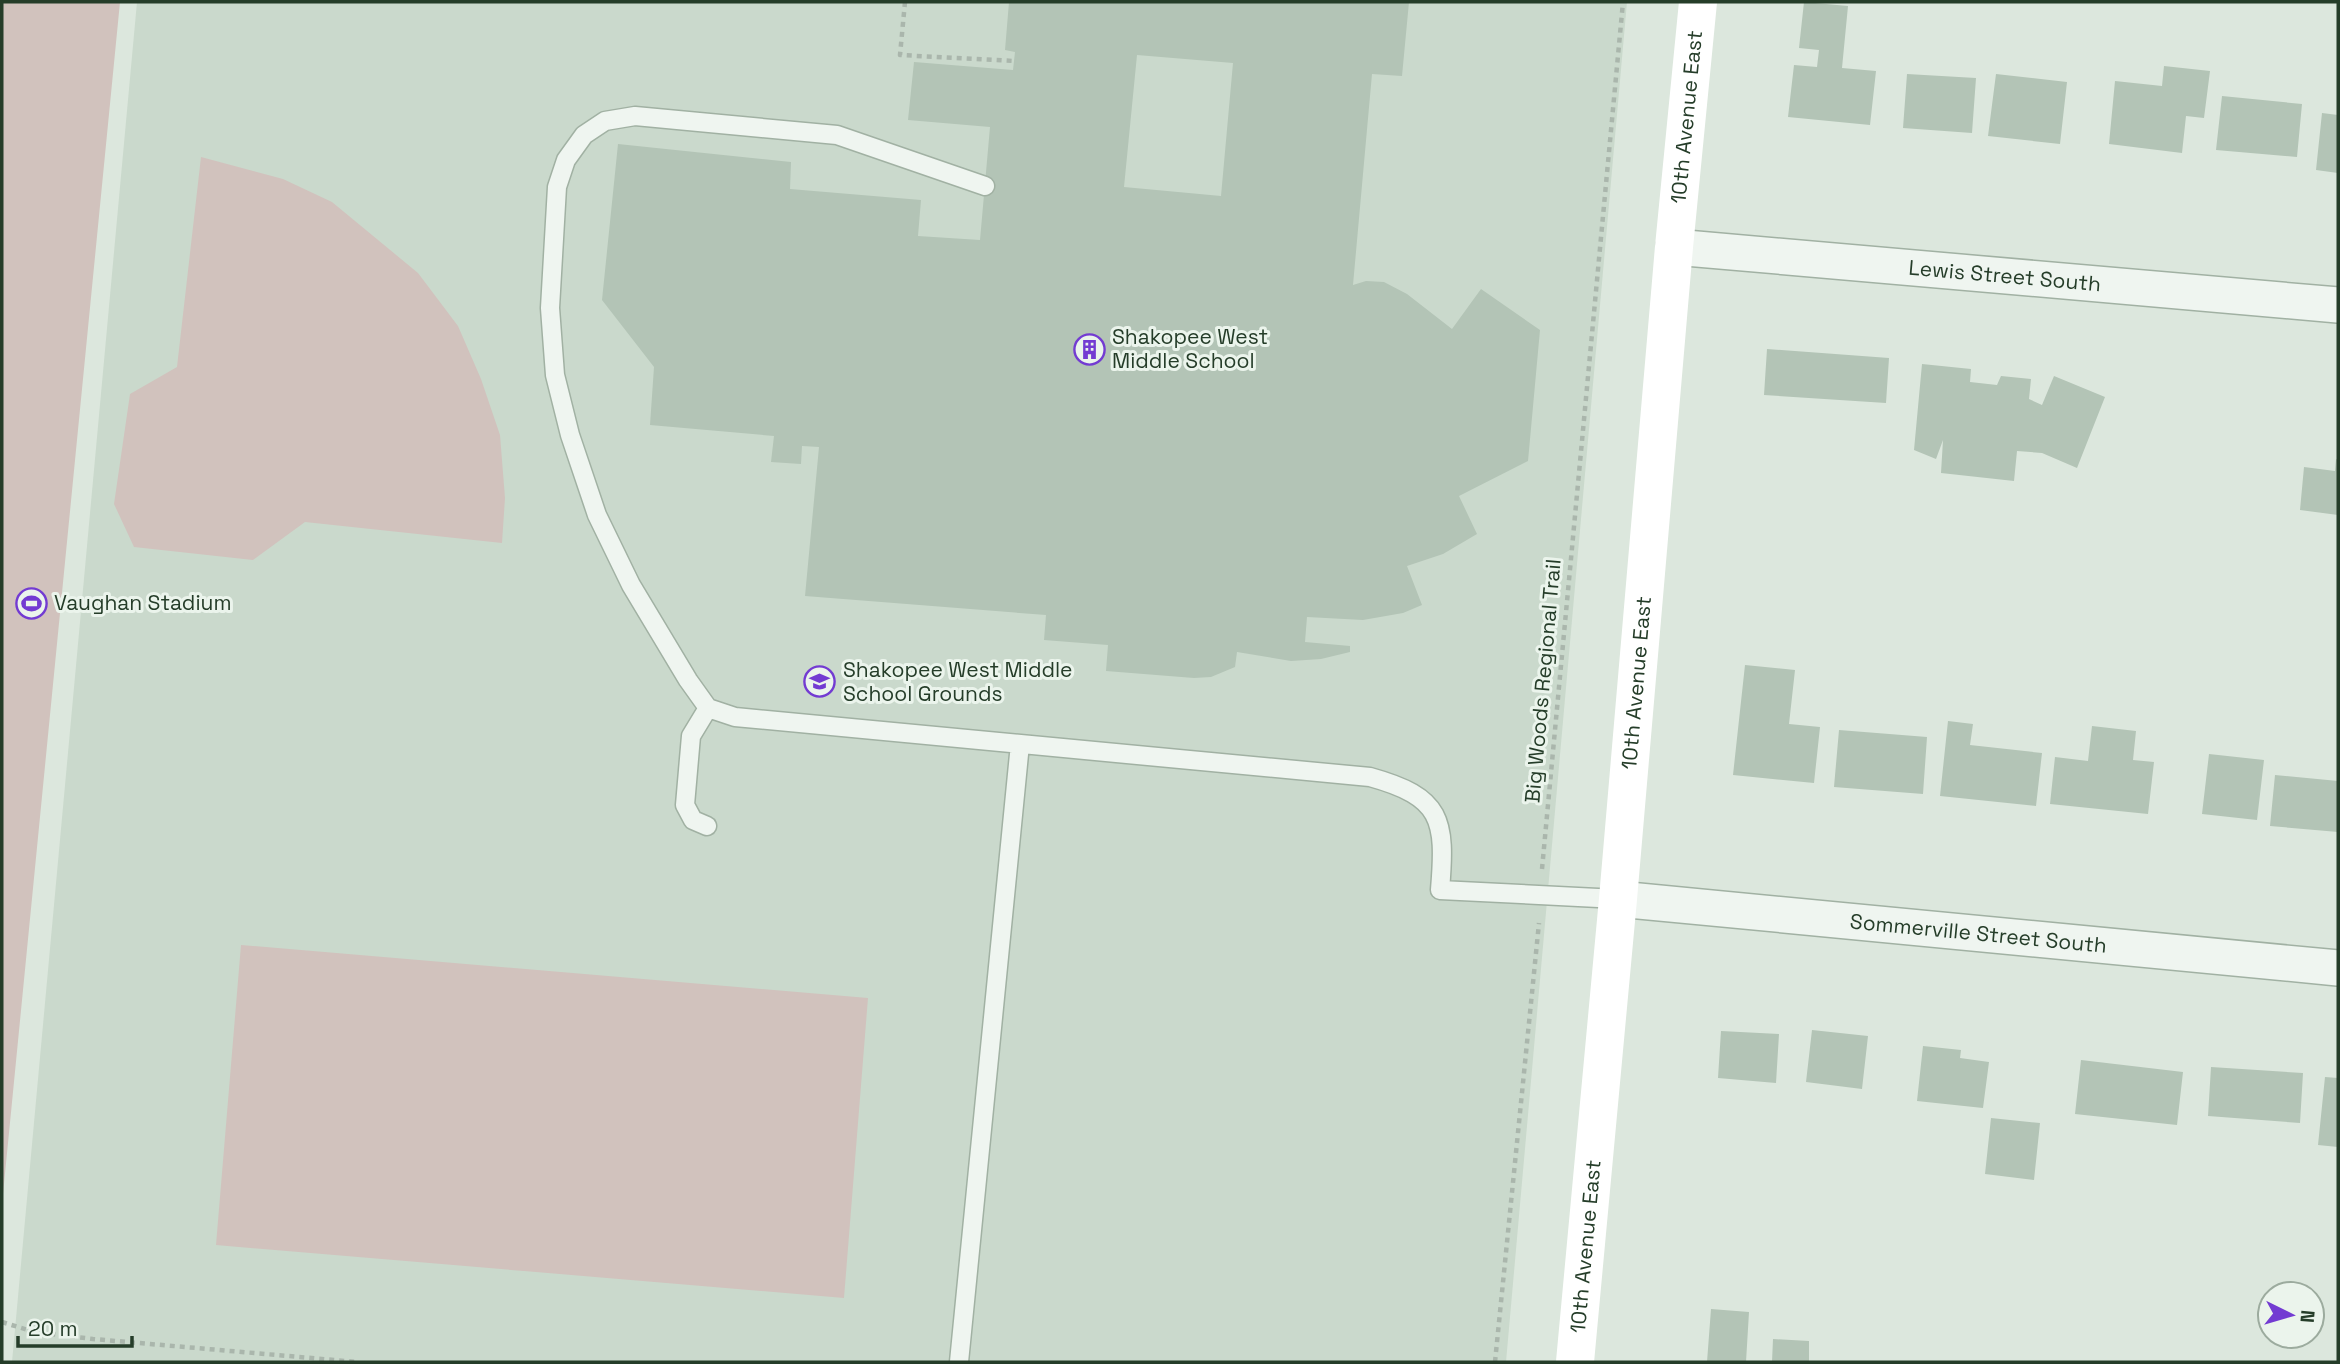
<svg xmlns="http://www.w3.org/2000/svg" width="2340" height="1364" font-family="'Space Grotesk',sans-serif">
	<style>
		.built { fill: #cad9cc }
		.green { fill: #d1c2bd }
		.building { fill: #b3c4b6; fill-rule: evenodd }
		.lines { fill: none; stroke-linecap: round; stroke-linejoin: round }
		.lane-casing { stroke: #a1b1a3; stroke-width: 21 }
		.street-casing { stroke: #a1b1a3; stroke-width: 38 }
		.path { stroke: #aab6ac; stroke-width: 4.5; stroke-dasharray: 5 5; stroke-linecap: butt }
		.lane { stroke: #eff5f0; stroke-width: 18 }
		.street { stroke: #eff5f0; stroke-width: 35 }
		.secondary { stroke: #fff; stroke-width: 38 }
		.labels { text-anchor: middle; stroke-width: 6; stroke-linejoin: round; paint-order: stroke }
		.street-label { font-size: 21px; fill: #253d29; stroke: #ebf4ec }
		.poi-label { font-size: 21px; fill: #253d29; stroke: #ebf4ec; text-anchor: start }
	</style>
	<rect width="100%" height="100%" fill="#dce7dd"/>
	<path class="built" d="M137,2H1627L1506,1362H12Z"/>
	<path class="green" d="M2,2H120L2,1204Z
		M201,157L283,179L332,202L418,273L458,326L481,379L500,435L505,498L502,543L305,522L253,560L134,547L114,504L130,394L177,367Z
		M241,945L868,998L844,1298L216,1245Z"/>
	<path class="building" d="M1009,2H1409L1402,76L1372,74L1353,285L1366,281L1384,282L1407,294L1452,329L1481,289L1540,330L1528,461L1459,496L1477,534L1443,554L1407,566L1422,605L1403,613L1363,620L1307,617L1305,642L1350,646V652L1321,659L1291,661L1237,652L1235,667L1211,677L1194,678L1106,671L1108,645L1044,640L1046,615L805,596L819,447L802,446L801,464L771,462L774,436L650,425L654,367L602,300L618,144L791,162L790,189L921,200L918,236L980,240L990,127L908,120L914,62L1013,70L1015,52L1005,50ZM1137,55L1233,63L1221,196L1124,187Z
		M1804,2L1848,6L1842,68L1876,71L1870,125L1788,117L1794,65L1817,67L1819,50L1799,48Z
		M2164,66L2210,71L2204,118L2186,116L2182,153L2109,144L2115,81L2162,86Z
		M1907,74L1976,78L1972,133L1903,128Z
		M1996,74L2067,82L2060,144L1988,136Z
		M2222,96L2302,104L2297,157L2216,150Z
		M2322,113L2338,115V173L2316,170Z
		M1767,349L1889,358L1886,403L1764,395Z
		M1922,364L1971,369L1970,382L1997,385L2001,376L2031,379L2029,399L2042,405L2054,376L2105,397L2077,468L2042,453L2017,451L2014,481L1941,473L1943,440L1936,459L1914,450Z
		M2336,459L2338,460V515L2300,510L2304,467L2335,471Z
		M1745,665L1795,670L1789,724L1820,727L1814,783L1733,775Z
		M1948,721L1973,724L1970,745L2042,753L2036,806L1940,796Z
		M2092,726L2136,731L2133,760L2154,762L2148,814L2050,804L2055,757L2088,761Z
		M1839,730L1927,737L1923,794L1834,787Z
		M2209,754L2264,760L2257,820L2202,814Z
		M2275,775L2338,781V832L2270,826Z
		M1812,1030L1868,1036L1862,1089L1806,1082Z
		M1721,1031L1779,1034L1776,1083L1718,1078Z
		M1923,1046L1961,1050L1960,1058L1989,1062L1983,1108L1917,1101Z
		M2081,1060L2183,1072L2177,1125L2075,1114Z
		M2211,1067L2303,1073L2300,1123L2208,1116Z
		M2325,1077L2338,1078V1147L2318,1145Z
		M1991,1118L2040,1123L2034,1180L1985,1174Z
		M1711,1309L1749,1312L1746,1362H1707Z
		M1773,1339L1809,1341V1362H1772Z"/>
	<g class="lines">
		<defs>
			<path id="lane" d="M985,186L837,135L635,116L605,121L584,135L566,160L557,187L550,308L555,375L570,435L597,515L631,585L688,680L708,708L735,717L1370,777C1442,797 1446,819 1440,890L1618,899
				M707,826L693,820L685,805L691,736L708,708
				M959,1362L1020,744"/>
			<g id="street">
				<path id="s1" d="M1674,247L2338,305"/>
				<path id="s2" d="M1618,899L2338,968"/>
			</g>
		</defs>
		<use href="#lane" class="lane-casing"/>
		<use href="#street" class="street-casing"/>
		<path class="path" d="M905,2L900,55L1014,61
			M1542,869L1623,2
			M2,1322L34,1332L93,1339L357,1362
			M1495,1362L1539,923"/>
		<use href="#lane" class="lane"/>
		<use href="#street" class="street"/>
		<path class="secondary" id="s3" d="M1575,1362L1618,899L1674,247L1698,2"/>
	</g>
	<defs>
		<symbol id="building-ring" viewBox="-11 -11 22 22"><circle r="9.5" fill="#ebf4ec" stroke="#733bd2" stroke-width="1.5"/><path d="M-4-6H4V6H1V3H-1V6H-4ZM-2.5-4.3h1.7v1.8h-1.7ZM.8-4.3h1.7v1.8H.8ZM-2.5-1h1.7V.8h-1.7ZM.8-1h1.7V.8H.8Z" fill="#733bd2"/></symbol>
		<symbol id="stadium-ring" viewBox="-11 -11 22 22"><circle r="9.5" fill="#ebf4ec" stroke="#733bd2" stroke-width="1.5"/><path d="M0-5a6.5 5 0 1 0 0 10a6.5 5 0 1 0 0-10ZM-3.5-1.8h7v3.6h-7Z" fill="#733bd2"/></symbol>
		<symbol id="school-ring" viewBox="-11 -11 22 22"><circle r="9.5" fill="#ebf4ec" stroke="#733bd2" stroke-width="1.5"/><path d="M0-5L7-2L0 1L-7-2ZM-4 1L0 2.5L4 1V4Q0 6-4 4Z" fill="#733bd2"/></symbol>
	</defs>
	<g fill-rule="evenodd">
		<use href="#building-ring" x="1072" y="332" width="35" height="35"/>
		<use href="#stadium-ring" x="14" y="586" width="35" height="35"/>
		<use href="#school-ring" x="802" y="664" width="35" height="35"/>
	</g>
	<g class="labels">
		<g class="street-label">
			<text dy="7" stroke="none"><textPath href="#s3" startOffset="1250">10th Avenue East</textPath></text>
			<text dy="7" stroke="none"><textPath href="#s1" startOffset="332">Lewis Street South</textPath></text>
			<text transform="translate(1543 681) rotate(-85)" y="7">Big Woods Regional Trail</text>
			<text dy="7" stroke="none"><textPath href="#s3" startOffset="682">10th Avenue East</textPath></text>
			<text dy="7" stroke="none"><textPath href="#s2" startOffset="362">Sommerville Street South</textPath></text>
			<text dy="7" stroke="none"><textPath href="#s3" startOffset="116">10th Avenue East</textPath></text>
		</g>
		<g class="poi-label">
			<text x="1112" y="344">Shakopee West<tspan x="1112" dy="24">Middle School</tspan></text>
			<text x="54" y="610">Vaughan Stadium</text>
			<text x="843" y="677">Shakopee West Middle<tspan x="843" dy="24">School Grounds</tspan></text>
		</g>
	</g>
	<rect width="2340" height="1364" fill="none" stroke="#253d29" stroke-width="7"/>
	<g transform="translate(2291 1315) rotate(95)"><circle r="33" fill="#ebf4ec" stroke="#9cab9e" stroke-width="2"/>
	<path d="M0-5L12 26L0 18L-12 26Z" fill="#733bd2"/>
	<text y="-10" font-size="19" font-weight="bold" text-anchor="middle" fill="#253d29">N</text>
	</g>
	<path d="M18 1336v10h114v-10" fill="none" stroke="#253d29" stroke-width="3.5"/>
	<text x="28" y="1336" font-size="21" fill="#253d29" stroke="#ebf4ec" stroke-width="5" paint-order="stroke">20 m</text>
</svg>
